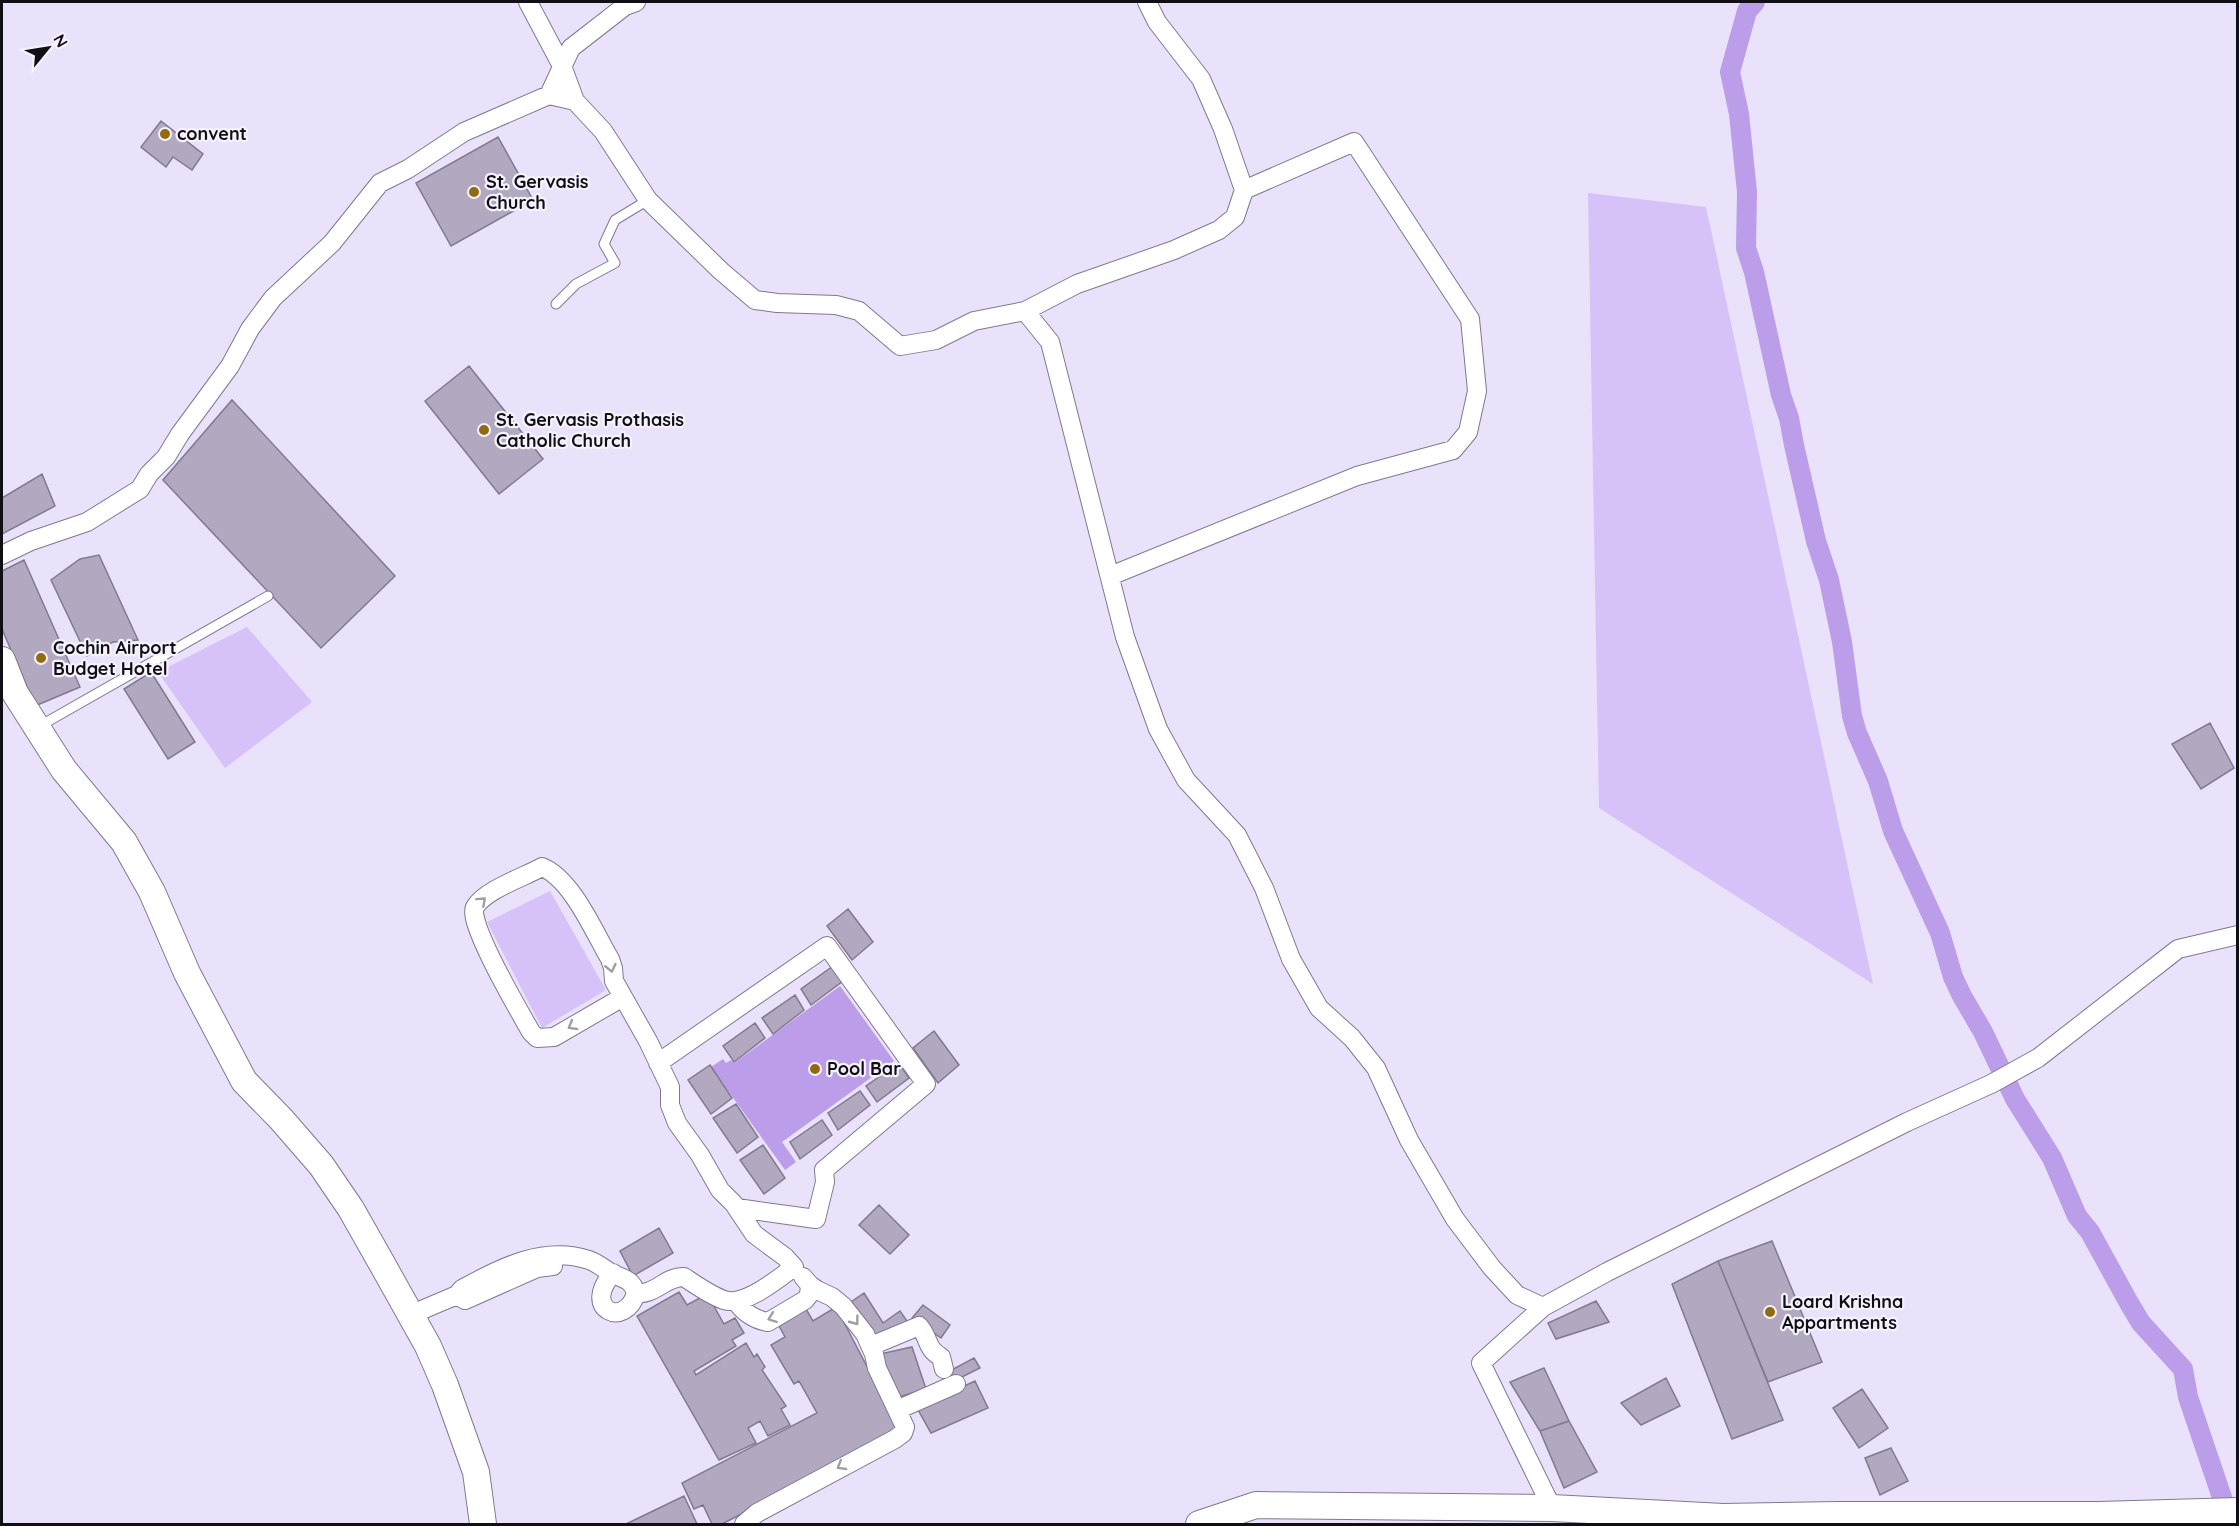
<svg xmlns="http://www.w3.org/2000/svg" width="2239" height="1526" font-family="Quicksand,sans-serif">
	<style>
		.green { fill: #d6c1f8 }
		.water { fill: #bb9dea }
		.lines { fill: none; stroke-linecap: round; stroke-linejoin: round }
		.canal { stroke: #bb9dea; stroke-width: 20 }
		.building { fill: #b2a9c1; stroke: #817990; stroke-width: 1.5 }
		.lane-casing { stroke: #81798f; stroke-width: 11 }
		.street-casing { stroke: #81798f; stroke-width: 20 }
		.secondary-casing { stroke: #81798f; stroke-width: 28 }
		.lane { stroke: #fff; stroke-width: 9 }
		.street { stroke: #fff; stroke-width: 18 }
		.secondary { stroke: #fff; stroke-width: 26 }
		.oneway { stroke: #a09fa2 }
		.poi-dot { fill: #916a11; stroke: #f5f2fc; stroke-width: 2 }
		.labels { text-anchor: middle; stroke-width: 4.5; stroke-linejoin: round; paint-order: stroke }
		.poi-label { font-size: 18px; font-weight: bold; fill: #110e16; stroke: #f5f2fc; text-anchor: start }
	</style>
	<rect width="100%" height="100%" fill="#eae1fb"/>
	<path class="green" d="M1588,193L1706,207L1873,984L1599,808Z
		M247,627L312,702L225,768L158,672Z
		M550,891L606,990L542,1028L487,922Z"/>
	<path class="water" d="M840,986L894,1061L782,1142L796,1162L785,1170L711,1067L723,1059L726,1063L731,1060L734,1063Z"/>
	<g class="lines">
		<path class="canal" d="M1755,2L1747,11L1730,72L1739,114L1747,192L1746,248L1754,272L1781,395L1789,418L1794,445L1816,541L1829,580L1842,642L1852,716L1857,733L1878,781L1893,831L1940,933L1953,977L1962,996L1983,1032L2015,1099L2052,1158L2077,1216L2090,1232L2129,1303L2141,1323L2183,1369L2188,1397L2231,1524"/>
	</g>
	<path class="building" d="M161,121L203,154L192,170L173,157L166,167L141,147Z
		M498,137L533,200L451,246L416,183Z
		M469,366L543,459L499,494L425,401Z
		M232,400L395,576L321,648L163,480Z
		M42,474L55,506L2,534V498Z
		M99,555L138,640L113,642L87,656L51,580L80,559Z
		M24,560L80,687L35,706L2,629V571Z
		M151,672L195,742L168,759L124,689Z
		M2210,723L2234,768L2201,789L2172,744Z
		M848,909L873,942L852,960L827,926Z
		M833,966L843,981L811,1005L801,989Z
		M795,995L804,1010L773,1034L762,1018Z
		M755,1023L765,1038L734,1062L723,1046Z
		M934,1031L959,1065L938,1083L913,1048Z
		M899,1063L909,1078L877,1102L866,1086Z
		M710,1065L732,1098L711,1114L688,1080Z
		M860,1091L870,1105L838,1130L828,1113Z
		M736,1104L758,1137L737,1153L713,1118Z
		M822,1120L832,1135L800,1159L790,1142Z
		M763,1145L785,1178L764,1194L740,1160Z
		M879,1205L909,1235L890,1254L859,1225Z
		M659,1228L673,1253L633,1276L620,1251Z
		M1772,1241L1822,1362L1768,1382L1718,1261Z
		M1718,1261L1783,1420L1732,1439L1672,1284Z
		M679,1292L687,1305L707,1294L724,1324L735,1318L744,1333L732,1340L736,1346L694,1371L696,1375L746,1343L754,1357L757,1354L765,1367L762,1370L786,1406L781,1409L790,1425L768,1436L760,1421L748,1428L756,1443L719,1460L637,1316Z
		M864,1293L883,1323L900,1311L907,1321L877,1339L851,1302Z
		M1596,1301L1609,1322L1556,1339L1548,1323Z
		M923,1305L950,1325L941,1338L912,1318Z
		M836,1307L901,1432L722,1524H712L703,1505L694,1509L682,1483L817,1413L799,1381L794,1384L771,1345L785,1337L779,1326L806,1309L813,1321Z
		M912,1347L926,1389L895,1398L880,1354Z
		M974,1358L980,1368L946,1385L942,1375Z
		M1544,1368L1569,1421L1540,1431L1510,1382Z
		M1666,1378L1680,1406L1641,1425L1621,1403Z
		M975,1381L988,1408L931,1433L917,1408Z
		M1862,1389L1888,1428L1859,1448L1833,1408Z
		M1569,1421L1597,1472L1564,1488L1540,1431Z
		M1891,1448L1908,1481L1880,1495L1865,1458Z
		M684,1496L697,1524H626Z"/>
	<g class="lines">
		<defs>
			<path id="lane" d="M556,304L576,284L615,263L604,244L615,220L648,200
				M38,727L268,596"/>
			<path id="street" d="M528,2L562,66L575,101
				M549,95L571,48L625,6L636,2
				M1025,311L1077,284L1174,250L1219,230L1235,217L1244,190L1223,129L1201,79L1157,22L1147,2
				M2,555L31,541L87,522L140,489L149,474L166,457L180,434L230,366L250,329L273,298L332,243L380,183L408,169L464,132L549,95L575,101L603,131L648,200L721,271L755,300L777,303L836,305L859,311L900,346L936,340L974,321L1025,311L1050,342L1125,637L1158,729L1186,780L1237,835L1264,888L1291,959L1319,1008L1352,1038L1376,1068L1409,1140L1455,1219L1492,1268L1517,1295L1543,1307
				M1110,576L1357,476L1453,450L1468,432L1477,391L1470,319L1354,142L1244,190
				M658,1063L827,946L926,1084L824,1170L825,1182L816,1219L737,1208
				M613,1273C580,1310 626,1329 636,1293
				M457,1295L465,1300L537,1268L553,1266
				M737,1302C743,1312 755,1320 768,1322L805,1300L809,1295L810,1285L803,1277
				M410,1315L457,1295L462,1289C501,1268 543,1245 589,1260C598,1263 605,1270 613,1274C625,1279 632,1280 636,1293C654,1296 666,1276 684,1277C696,1285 710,1295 724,1300C744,1307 778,1279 794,1267L785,1257L754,1234L734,1204L720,1190L700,1155L677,1123L670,1105V1087L648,1041L614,981L613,968L610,959C594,932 572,879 542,867C524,877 485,890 475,907C466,921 521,1014 531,1032L537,1038L554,1037L623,997
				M871,1346L919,1326C930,1338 925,1348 941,1357L944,1369
				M897,1410L956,1384
				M1552,1508L1481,1363L1543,1307L1607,1272L1907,1122L1991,1084L2038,1058L2178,949L2238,935
				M744,1524L757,1513L895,1439L903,1433L905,1427L877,1368L874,1354L865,1334L843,1306L832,1297L817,1290L810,1285"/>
			<path id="secondary" d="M2,660L15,693L64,770L124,842L152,892L187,973L244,1081L281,1119L321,1165L351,1209L381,1262L428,1346L445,1385L476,1472L483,1524
				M1199,1524L1256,1505L1552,1508L1723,1517L1838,1515H2099L2238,1511"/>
		</defs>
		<use href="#lane" class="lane-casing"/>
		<use href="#street" class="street-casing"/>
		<use href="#secondary" class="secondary-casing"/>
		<use href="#lane" class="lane"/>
		<use href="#street" class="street"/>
		<use href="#secondary" class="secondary"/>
	</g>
	<defs><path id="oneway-chevron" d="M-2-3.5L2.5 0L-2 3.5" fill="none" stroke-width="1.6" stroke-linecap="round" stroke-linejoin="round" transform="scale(1.5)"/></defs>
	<g class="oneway">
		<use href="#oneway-chevron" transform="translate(482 901) rotate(-42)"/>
		<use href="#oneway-chevron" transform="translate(611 968) rotate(77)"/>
		<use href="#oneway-chevron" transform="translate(572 1026) rotate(150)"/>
		<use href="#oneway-chevron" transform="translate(772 1318) rotate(160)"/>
		<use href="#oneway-chevron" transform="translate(855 1321) rotate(53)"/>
		<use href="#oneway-chevron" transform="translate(841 1466) rotate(149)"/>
	</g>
	<g class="poi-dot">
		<circle cx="165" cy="134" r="6"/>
		<circle cx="474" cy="192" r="6"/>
		<circle cx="484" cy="430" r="6"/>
		<circle cx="41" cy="658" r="6"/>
		<circle cx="815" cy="1069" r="6"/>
		<circle cx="1770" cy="1312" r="6"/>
	</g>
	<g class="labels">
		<g class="poi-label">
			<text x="177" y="140">convent</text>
			<text x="486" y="188">St. Gervasis<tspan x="486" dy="21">Church</tspan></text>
			<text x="496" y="426">St. Gervasis Prothasis<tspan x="496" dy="21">Catholic Church</tspan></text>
			<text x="53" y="654">Cochin Airport<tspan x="53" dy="21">Budget Hotel</tspan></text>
			<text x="827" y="1075">Pool Bar</text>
			<text x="1782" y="1308">Loard Krishna<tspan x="1782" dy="21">Appartments</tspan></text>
		</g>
	</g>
	<rect width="2239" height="1526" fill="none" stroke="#110e16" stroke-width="6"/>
	<g transform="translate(48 48) rotate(60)" stroke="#f5f2fc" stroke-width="4.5" paint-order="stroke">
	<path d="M0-4.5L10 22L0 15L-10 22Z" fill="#110e16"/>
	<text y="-9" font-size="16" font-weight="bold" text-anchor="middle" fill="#110e16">N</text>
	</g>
</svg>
